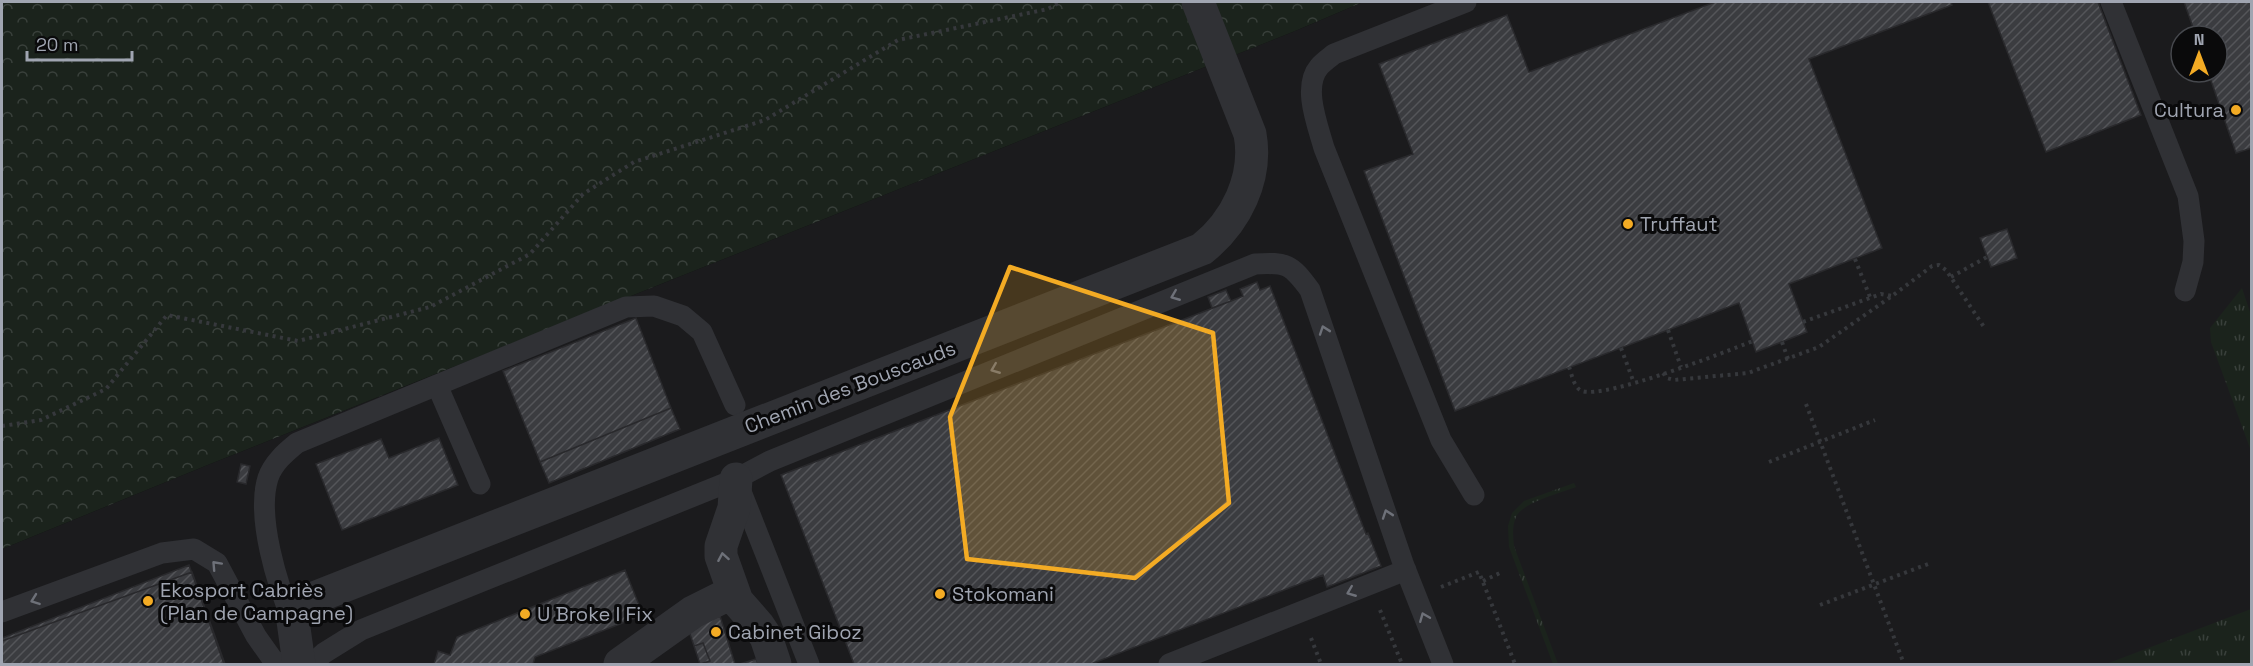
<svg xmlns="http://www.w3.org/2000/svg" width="2253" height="666" font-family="'Space Grotesk',sans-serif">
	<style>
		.built { fill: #1b1b1d; fill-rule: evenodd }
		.grass { fill: url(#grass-tufts) }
		.forest { fill: url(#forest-crowns) }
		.building { fill: url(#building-hatch); stroke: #29292c; stroke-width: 1.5 }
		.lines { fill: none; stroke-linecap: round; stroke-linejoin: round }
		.path { stroke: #36383c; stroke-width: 4; stroke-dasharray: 3 4.5; stroke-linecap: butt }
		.lane { stroke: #303135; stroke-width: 21 }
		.street { stroke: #303135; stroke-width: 33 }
		.oneway { stroke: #6e7179 }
		.marked { fill: #f3ab24; fill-opacity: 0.2; stroke: #f3ab24; stroke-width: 4.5; stroke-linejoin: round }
		.poi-dot { fill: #f3ab24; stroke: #0a0a0b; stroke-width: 2 }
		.labels { text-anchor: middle; stroke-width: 6; stroke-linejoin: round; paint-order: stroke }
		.poi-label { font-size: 20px; fill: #a0a5b1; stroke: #0a0a0b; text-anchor: start }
		.street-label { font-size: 20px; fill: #a0a5b1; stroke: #0a0a0b }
	</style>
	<defs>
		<pattern id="grass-tufts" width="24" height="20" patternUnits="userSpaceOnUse" patternTransform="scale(1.5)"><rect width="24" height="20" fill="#1b231c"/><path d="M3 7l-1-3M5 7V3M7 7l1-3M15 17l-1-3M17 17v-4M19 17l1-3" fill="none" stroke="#39403b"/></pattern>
		<pattern id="forest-crowns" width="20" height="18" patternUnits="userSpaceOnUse" patternTransform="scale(1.5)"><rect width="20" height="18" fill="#1b231c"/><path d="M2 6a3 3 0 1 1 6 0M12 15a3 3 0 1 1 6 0" fill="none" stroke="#39403b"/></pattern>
		<pattern id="building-hatch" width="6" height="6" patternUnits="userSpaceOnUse" patternTransform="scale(1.5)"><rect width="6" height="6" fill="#3b3c40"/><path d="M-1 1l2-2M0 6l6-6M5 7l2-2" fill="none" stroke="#545559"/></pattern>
	</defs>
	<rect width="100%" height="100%" fill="#0f0f10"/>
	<path class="built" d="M1363,2H2251V664H2V549L210,464L1295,31ZM2181,36H2217V72H2181Z"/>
	<path class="grass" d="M2242,288L2251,315V451L2211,342L2210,328Z
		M1574,483L1576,487C1561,493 1523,502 1516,517C1512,526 1513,536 1514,546L1558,664H1553L1509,547L1508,526L1512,513L1524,501Z
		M2251,609V664H2105H2106Z"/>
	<path class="forest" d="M2,2H1363L1295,31L210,464L2,549Z"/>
	<path class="building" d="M1715,2H1951L1952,5L1809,59L1882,248L1789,284L1807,332L1756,352L1739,303L1455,411L1364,171L1413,154L1379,64L1507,15L1529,72Z
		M1988,2H2098L2141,115L2046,152Z
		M2184,2H2252V148L2236,153L2208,72H2217V36H2196Z
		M2007,229L2017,258L1991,267L1980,238Z
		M1257,282L1260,290L1270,286L1366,534L1368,533L1381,566L1327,587L1323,575L1091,664H854L781,475L1231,301L1243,296L1240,289Z
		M1226,290L1231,301L1212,308L1208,297Z
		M636,318L671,408L540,462L503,371Z
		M671,408L680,429L549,483L540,462Z
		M439,438L458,485L342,530L316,464L381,439L389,458Z
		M241,464L250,466L246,484L237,482Z
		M189,565L224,664H2V638Z
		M625,570L643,615L535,657L533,664H434L438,651L450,655L457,637Z
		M192,572L225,664H2V641Z
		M720,616L735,664H701L710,661L703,643L694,646L688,628Z
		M703,643L710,661L700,664L694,646Z
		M756,659L758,664H740Z"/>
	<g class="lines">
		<path class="path" d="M1855,259L1870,297
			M1951,277L1987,257
			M1803,322L1881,294L1892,296
			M1668,330L1681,367
			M1782,342L1788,359
			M1621,348L1634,383
			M1569,367C1572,375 1574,388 1582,391C1606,399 1725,352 1753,341
			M1663,373L1667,378L1674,380L1748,373L1819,347L1892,296L1932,266L1939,265L1946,270L1984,327
			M1806,404L1904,664
			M2,426L41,420L106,389L167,315L298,341L430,307L530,254L583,194L634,162L765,120L898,40L1048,9L1060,2
			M1769,462L1875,420
			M1483,581L1502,572
			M1441,587L1479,572L1515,664
			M1820,605L1928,564
			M1380,610L1402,664
			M1311,638L1321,664"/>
		<path class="lane" d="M1466,2L1334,54C1329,58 1323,62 1319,67C1302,87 1318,126 1324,148L1441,440L1474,495
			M2111,2L2188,196L2194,241L2193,262L2185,291
			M437,385L480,484
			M740,489L809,664
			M2,612L162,553L194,549L217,563L256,636L273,660L282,664
			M293,621C277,585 256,516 268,478C273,463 286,452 297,443L626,307L654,306L683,316L702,332L735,405
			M312,664L324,653L361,630L736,479L770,461L1255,264C1287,262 1291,264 1310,290L1403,563L1443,664
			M1169,664L1406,570"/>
		<path class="street" d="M736,479L734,508L721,546V556L737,601L758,625L766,637L775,664
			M299,664L293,621L306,601L1202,249C1236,222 1258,178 1250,134L1198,2
			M620,664L693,612L733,592"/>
	</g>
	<defs><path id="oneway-chevron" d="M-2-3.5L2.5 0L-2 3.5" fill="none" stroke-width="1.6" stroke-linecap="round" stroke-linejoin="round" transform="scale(1.5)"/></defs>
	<g class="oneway">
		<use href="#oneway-chevron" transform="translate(1175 296) rotate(158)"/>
		<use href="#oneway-chevron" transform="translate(1324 330) rotate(-109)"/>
		<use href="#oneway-chevron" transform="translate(995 369) rotate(158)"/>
		<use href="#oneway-chevron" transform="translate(1387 514) rotate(-109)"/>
		<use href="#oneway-chevron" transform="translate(723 557) rotate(-100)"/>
		<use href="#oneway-chevron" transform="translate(216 565) rotate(-133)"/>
		<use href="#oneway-chevron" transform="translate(1351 592) rotate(158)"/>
		<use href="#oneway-chevron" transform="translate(35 600) rotate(160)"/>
		<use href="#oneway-chevron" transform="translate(1424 617) rotate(-112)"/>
	</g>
	<path class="marked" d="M1010,267L1213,333L1229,503L1135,578L967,559L950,417Z"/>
	<g class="poi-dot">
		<circle cx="2236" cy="110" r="6"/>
		<circle cx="1628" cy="224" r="6"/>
		<circle cx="940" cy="594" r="6"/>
		<circle cx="148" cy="601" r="6"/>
		<circle cx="525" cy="614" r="6"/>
		<circle cx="716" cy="632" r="6"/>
	</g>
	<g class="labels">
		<g class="poi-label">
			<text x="2224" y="117" text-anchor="end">Cultura</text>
			<text x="1640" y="231">Truffaut</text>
			<text x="160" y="597">Ekosport Cabriès<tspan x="160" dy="23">(Plan de Campagne)</tspan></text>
			<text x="952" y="601">Stokomani</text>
			<text x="537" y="621">U Broke I Fix</text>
			<text x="728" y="639">Cabinet Giboz</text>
		</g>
		<g class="street-label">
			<text transform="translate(850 387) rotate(-21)" y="7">Chemin des Bouscauds</text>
		</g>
	</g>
	<rect width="2253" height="666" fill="none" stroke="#a0a5b1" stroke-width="6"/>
	<g transform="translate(2199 54)"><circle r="28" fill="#0a0a0b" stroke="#46484d" stroke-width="1.5"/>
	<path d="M0-4.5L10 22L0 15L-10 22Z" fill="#f3ab24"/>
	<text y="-9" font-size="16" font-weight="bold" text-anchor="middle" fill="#a0a5b1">N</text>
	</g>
	<path d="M27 51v9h105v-9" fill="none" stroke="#a0a5b1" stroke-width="3"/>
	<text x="36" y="51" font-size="18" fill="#a0a5b1" stroke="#0a0a0b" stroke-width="4.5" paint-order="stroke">20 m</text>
</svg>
